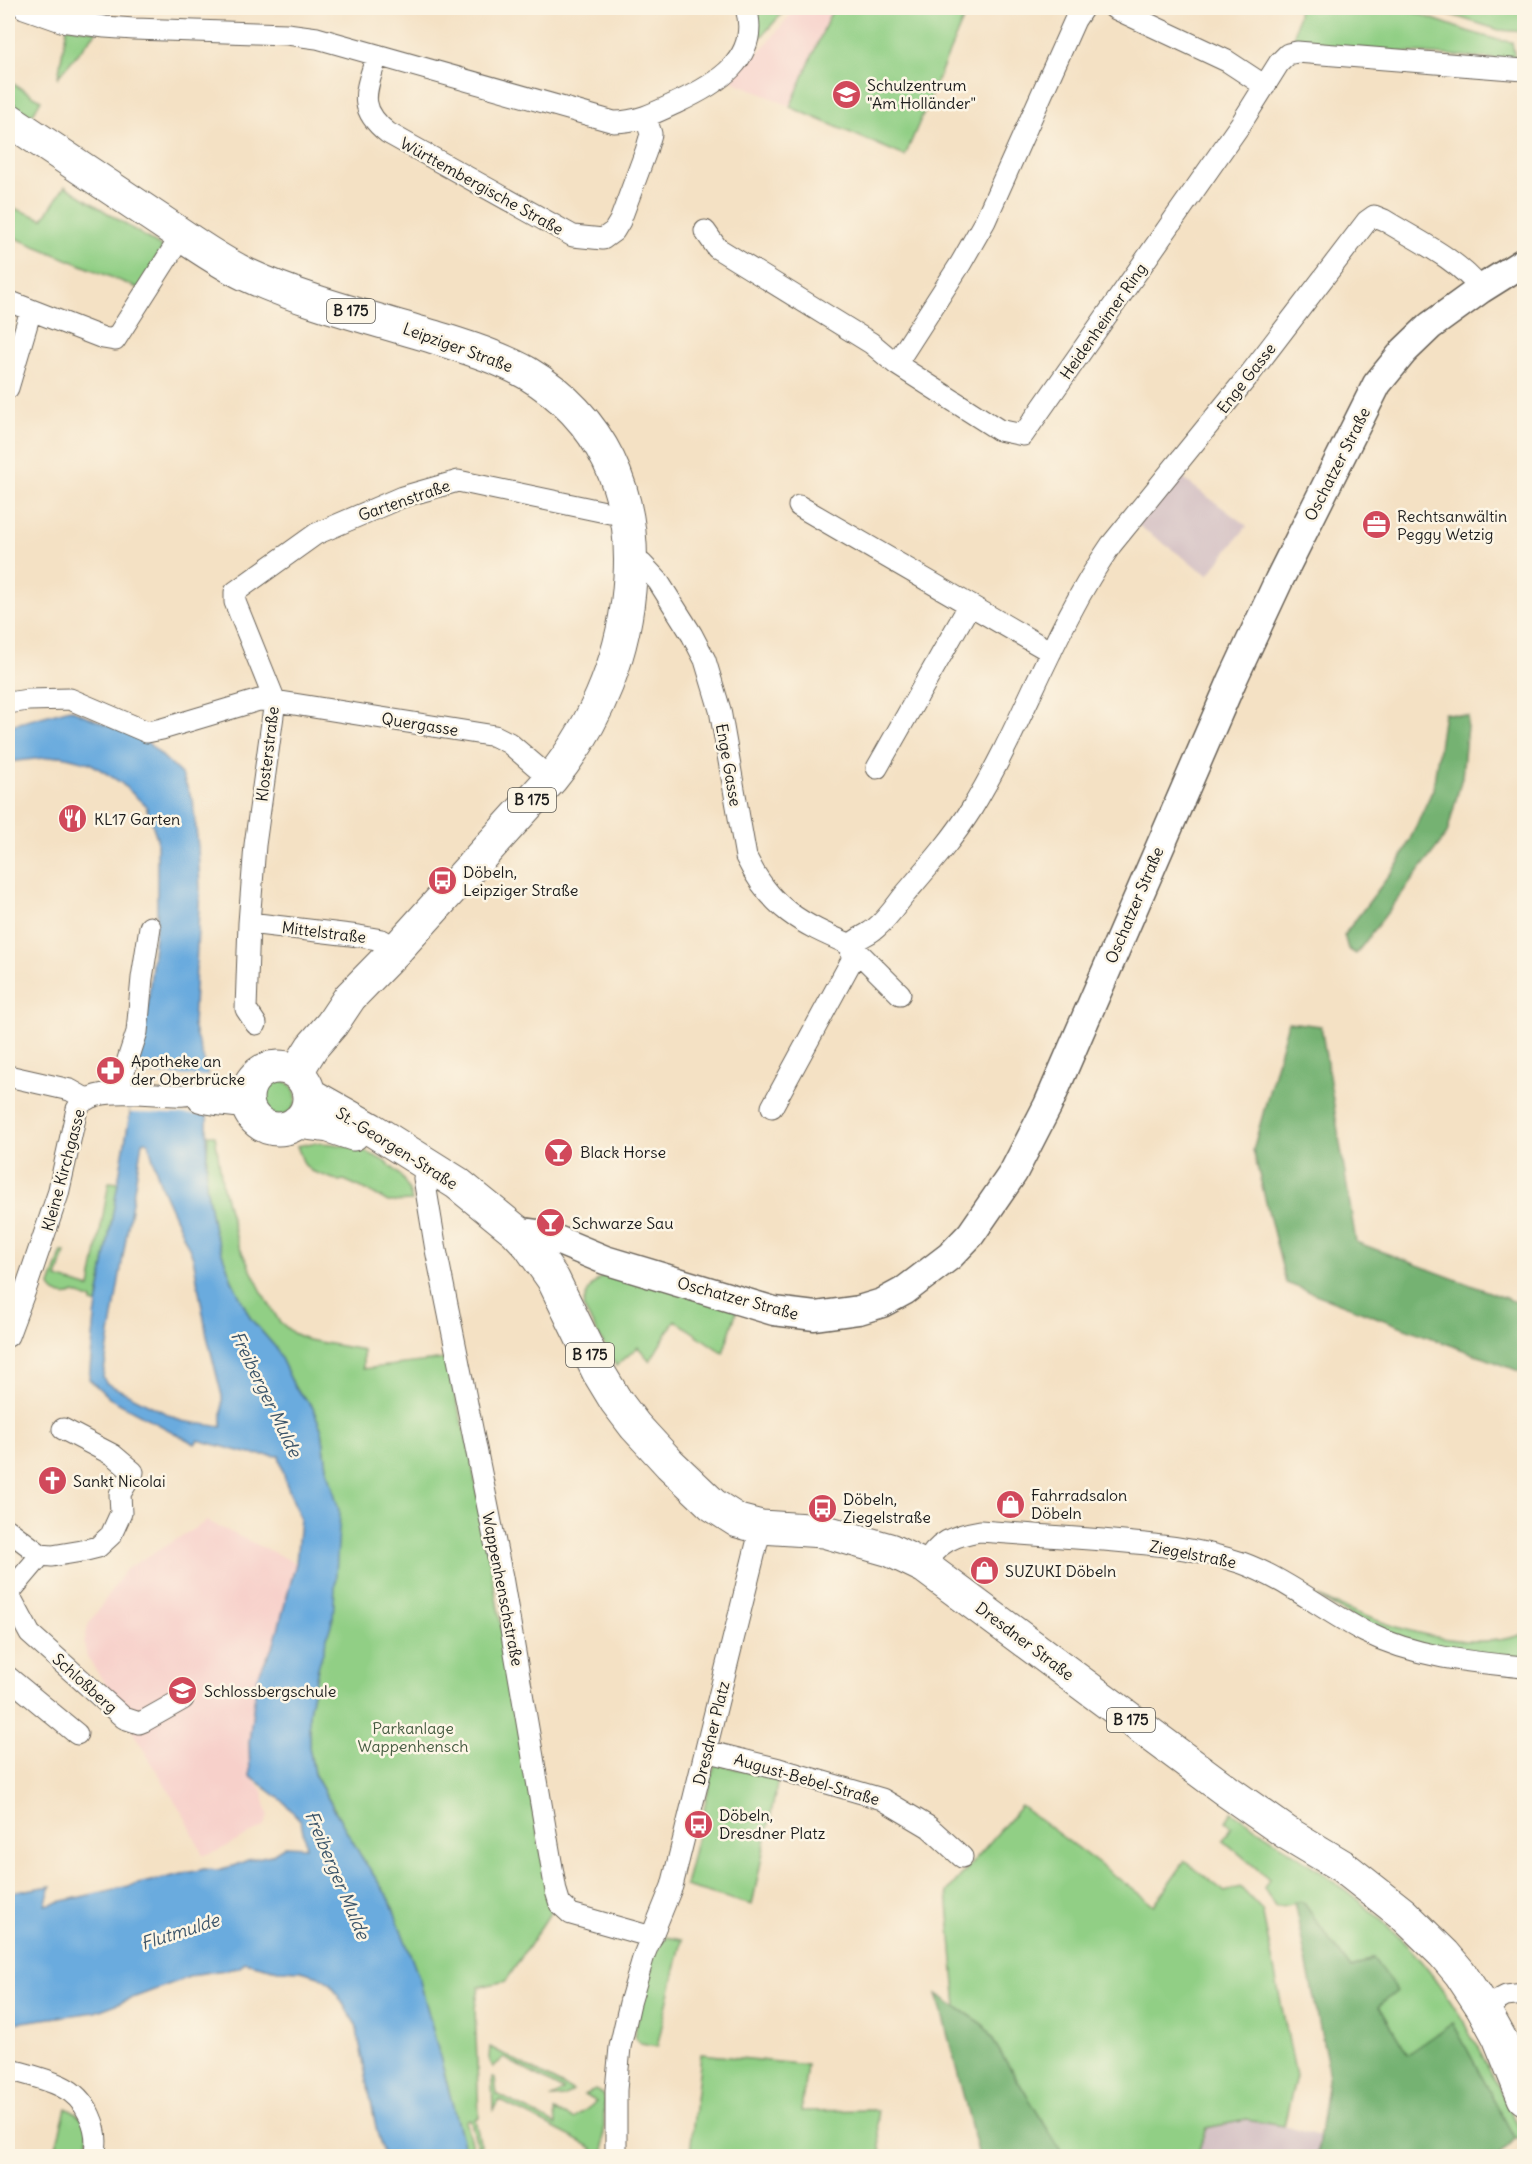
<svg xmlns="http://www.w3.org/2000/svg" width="1532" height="2164" font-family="Delius,sans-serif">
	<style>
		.built { fill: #f7d0ca }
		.industrial { fill: #d2bec2 }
		.green { fill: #91cf85; stroke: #567650; stroke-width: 1.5 }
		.forest { fill: #74b272; stroke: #486747; stroke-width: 1.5 }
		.water { fill: #6babde; stroke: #44647d; stroke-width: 1.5; fill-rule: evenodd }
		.pier { fill: #f4e1c4 }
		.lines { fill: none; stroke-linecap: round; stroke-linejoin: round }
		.street-casing { stroke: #686157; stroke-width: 23 }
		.secondary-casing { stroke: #686157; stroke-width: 31 }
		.primary-casing { stroke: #686157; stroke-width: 35 }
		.street { stroke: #fff; stroke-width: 21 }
		.secondary { stroke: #fff; stroke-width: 28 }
		.primary { stroke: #fff; stroke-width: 33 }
		.labels { text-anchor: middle; stroke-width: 5; stroke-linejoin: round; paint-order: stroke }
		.shield { fill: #fcf5e5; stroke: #5f5d58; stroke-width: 1.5 }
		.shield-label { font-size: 15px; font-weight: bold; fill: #1c1c1c }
		.poi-label { font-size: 16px; fill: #1c1c1c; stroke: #fcf5e5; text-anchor: start }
		.street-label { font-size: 16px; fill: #1c1c1c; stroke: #fcf5e5 }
		.park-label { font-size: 16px; fill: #455b41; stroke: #fcf5e5 }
		.water-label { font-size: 18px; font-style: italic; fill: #3c556a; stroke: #fcf5e5 }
	</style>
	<rect width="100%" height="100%" fill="#fcf5e5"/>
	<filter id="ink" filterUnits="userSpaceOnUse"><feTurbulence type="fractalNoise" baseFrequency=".0167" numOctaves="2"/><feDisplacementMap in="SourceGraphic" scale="12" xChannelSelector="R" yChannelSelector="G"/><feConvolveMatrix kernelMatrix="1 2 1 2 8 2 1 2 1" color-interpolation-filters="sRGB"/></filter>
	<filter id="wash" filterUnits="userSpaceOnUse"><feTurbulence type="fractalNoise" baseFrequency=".008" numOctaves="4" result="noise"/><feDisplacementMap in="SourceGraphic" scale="24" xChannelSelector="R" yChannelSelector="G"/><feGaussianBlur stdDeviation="1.35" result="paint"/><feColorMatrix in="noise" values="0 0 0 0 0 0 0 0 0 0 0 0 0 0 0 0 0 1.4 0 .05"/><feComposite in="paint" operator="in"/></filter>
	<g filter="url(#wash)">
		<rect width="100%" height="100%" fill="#f4e1c4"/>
		<path class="built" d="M796,8H968L905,156L730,80L769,41Z
			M207,1521L296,1563L274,1644L257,1677L249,1742L250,1776L262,1790L268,1816L263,1827L218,1851L203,1855L186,1819L131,1729L120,1706L87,1657L84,1644L88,1625L126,1569Z"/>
		<path class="industrial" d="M1177,474L1247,526L1208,575L1135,523Z
			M1246,2120L1284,2126L1320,2136L1317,2156H1197L1206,2128Z"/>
		<path class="green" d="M751,8H787L762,36L757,35Z
			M833,8H968L905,156L790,107Z
			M1299,8H1402L1467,31L1498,40L1512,42L1515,60L1293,44Z
			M1429,8H1524V32L1499,30Z
			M67,27L97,31L58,77Z
			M8,81L41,100L29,121L8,107Z
			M65,186L163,248L140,289L8,235V206L43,219Z
			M260 1098a18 18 0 1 1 36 0a18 18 0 1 1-36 0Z
			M208,1135H215L223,1188L238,1244L263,1294L279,1321L293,1333L308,1340L363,1350V1369L445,1359L470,1452L552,1910L506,1981L479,1987L475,2008L479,2117L475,2119L483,2156H480L470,2119L465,2121L475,2156H466L420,1981L390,1900L361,1856L314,1773L309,1747V1712L318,1668L327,1467L322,1431L312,1406L295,1388L276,1348L251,1319L233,1283L214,1231L206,1185Z
			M312,1143C351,1142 403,1157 412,1201L388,1202L371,1192L344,1180L339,1181L311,1171L304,1164L297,1146Z
			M109,1182L118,1183L97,1305L92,1303V1300L75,1293C66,1298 54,1295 50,1286L62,1251L65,1252L57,1278L90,1288Z
			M609,1271L738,1307L723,1353L675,1320L650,1361L638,1347L616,1366L583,1307C586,1288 595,1282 609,1271Z
			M1316,1596C1375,1621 1460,1657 1524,1634V1662L1394,1641Z
			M715,1763L778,1780L752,1905L685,1886Z
			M1021,1806L1154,1905L1185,1861L1225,1892L1240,1887L1262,1910L1296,2076L1284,2126L1246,2120L1206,2128L1197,2156H1064L983,2024L957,2007L947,1892Z
			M1232,1812C1304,1860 1380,1906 1432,1975C1470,2025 1496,2083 1524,2138L1515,2139L1453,2023L1408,2055L1379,2006L1372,1958L1351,1969L1303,1902L1275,1907L1264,1888L1269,1879L1223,1840L1232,1827L1226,1821Z
			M666,1937L682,1940L657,2047L641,2044L634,2037L645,1984L657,1941L665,1940Z
			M490,2047L573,2091L564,2097L552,2098L563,2090L504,2058L493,2067L489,2058Z
			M701,2054L807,2065L801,2111L877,2110L881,2156H650L651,2149L690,2153Z
			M492,2078L495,2079L497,2094L556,2125L555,2111L574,2119L596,2102L584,2095L595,2090L604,2094V2156H590L593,2148L499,2100L493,2110Z
			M66,2108C91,2120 91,2132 85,2156H63L54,2154Z"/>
		<path class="forest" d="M1444,713L1468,716L1462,777L1447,834L1356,954L1348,949L1344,935L1400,861L1433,789Z
			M1288,1022L1321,1026L1356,1242L1524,1305V1373L1286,1283L1253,1150Z
			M1294,1902H1303L1351,1969L1373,1958L1397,1991L1379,2006L1408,2054L1453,2023L1515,2139L1498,2156H1317L1329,2071Z
			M937,1994L983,2024L1064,2156H979Z"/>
		<path class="water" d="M70,709L147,742L182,775L193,802L198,847L200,889L193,1025C197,1043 205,1058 208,1076L206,1185L214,1231L233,1283L251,1319L276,1348L295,1388L312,1406L322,1431L327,1467L340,1514L333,1618L318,1668L309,1712V1747L314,1774L361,1856L390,1900L420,1981L466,2156H384L377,2132L356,2025L331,1984L319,1976L301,1971L278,1970L245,1962L239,1968L197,1974L95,2012L8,2024V1893L51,1886L45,1905L204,1869L217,1870L233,1866L248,1860L271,1855L285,1846L306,1847L301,1821L284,1802L250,1776L249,1742L257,1677L274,1644L296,1563L300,1518L286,1483L279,1456L250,1454L198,1440L195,1444L109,1398L89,1379L95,1317L130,1113L131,1074L145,1034L157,915V838L146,806L120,782L90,763L62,756L8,762V726ZM145,1141L148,1142L161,1186L193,1257L207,1336L222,1396V1427L181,1421L106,1383L103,1377L142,1142Z"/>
		<path class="pier" d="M131,1074L208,1076L207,1115L130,1113Z"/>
	</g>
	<g filter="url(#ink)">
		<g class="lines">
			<defs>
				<path id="street" d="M24,8L61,21L105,27L134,29L287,34L317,38L614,122C637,122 655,113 676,103C715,85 761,59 746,8
					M1083,8L1075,20L985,221L961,263L896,364L999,430L1023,435L1242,122L1279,63L1288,54L1297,52L1524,70
					M1114,8L1227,61L1265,86
					M377,55C367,90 355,107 388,133L573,236L603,239L614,231L620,221L646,151L651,134L646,118
					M705,231L717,248L871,343L896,364
					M8,301L103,338L115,340L182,235
					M8,388L31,310
					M799,506L1051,652
					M631,559L642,564L658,581L692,635L705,660L720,710L746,857C771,909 800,923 851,945C858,937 869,935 877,927C888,918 897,904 906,893C929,866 952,840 971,810C1023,725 1054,627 1111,545L1250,374L1367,221L1374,216L1384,220C1418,241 1456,258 1481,289
					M8,703L28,700L70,699L147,732L162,729L259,700L275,701L495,736L509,743L551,779
					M877,768L969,606
					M249,923L359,936L382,940L397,949
					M256,1024L246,1009L249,923L255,845L275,701L235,602V592L316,534L402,497L458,481L610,513L627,512
					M8,1076L70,1090L86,1099
					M117,1093L137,1032L142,978L150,927
					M199,1101C214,1106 233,1105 249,1109
					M772,1107L852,960L851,945L900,994
					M424,1178L436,1250L502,1577L556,1891L560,1904L571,1914L652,1937
					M8,1336L27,1285L58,1194L77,1109C91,1082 158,1097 184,1095C192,1095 199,1091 207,1090C221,1088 235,1088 249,1087
					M8,1530L41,1555L52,1556L82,1551L98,1547L111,1535L121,1513L120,1494L133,1472L113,1455L63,1429
					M925,1567C935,1542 956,1535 980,1531C1021,1534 1062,1537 1103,1540C1150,1544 1198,1548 1242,1563C1286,1579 1324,1611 1365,1632C1415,1657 1470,1662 1524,1667
					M8,1593L30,1634L124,1718L139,1723L144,1721L183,1699
					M8,1594L41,1555
					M8,1677L77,1734
					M706,1751L779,1769L882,1799L929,1827L962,1857
					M1483,2008L1506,1996L1524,1994
					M8,2069C25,2074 44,2078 61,2086C87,2098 101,2130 94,2156
					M616,2156V2090L620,2047L630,2003L644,1955L672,1886L761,1527"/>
				<path id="secondary" d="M516,1231L545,1235L605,1260L774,1311L815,1316L859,1310L882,1303L904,1291L950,1256L971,1234L1013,1173L1048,1105L1232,681L1279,580L1377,384L1404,351L1430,326L1481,289L1524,262"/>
				<path id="primary" d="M8,119C57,152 107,185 156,218C185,237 214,259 245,274C305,302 371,318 434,337C465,347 499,357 527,373C602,418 635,492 630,577C626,651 598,722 551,779L397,949L350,997L332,1024L312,1047L302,1063L299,1075
					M247 1098a31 31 0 1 1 62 0a31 31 0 1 1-62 0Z
					M309,1094L371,1129L457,1183L516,1231L529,1245L553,1279L599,1373L616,1401L635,1426L670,1464L713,1505L738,1521L761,1527L823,1531L890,1550L925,1567L1227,1791L1287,1833L1342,1866L1403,1914L1444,1954L1460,1973L1483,2008L1499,2037L1524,2098
					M297,1122L329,1126L353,1134"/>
			</defs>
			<use href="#street" class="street-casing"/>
			<use href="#secondary" class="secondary-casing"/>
			<use href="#primary" class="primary-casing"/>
			<use href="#street" class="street"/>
			<use href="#secondary" class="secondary"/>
			<use href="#primary" class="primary"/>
		</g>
	</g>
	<defs>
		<symbol id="school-disc" viewBox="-11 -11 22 22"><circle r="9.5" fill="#d1495b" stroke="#fcf5e5"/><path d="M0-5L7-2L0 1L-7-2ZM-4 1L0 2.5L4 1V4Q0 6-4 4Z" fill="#fff"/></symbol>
		<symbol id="office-disc" viewBox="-11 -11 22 22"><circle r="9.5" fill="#d1495b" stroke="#fcf5e5"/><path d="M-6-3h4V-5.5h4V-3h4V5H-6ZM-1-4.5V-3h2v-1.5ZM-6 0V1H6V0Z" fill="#fff"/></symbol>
		<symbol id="restaurant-disc" viewBox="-11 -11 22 22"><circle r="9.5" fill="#d1495b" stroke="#fcf5e5"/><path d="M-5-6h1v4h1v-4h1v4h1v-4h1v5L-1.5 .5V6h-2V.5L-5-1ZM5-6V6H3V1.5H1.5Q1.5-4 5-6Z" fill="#fff"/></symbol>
		<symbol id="bus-disc" viewBox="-11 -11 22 22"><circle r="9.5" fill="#d1495b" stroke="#fcf5e5"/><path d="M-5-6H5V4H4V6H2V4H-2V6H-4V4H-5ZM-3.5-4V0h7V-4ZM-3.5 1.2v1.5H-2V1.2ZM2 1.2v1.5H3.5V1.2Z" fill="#fff"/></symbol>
		<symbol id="pharmacy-disc" viewBox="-11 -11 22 22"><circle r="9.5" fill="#d1495b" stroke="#fcf5e5"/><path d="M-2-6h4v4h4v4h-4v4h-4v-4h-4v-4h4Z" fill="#fff"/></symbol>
		<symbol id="bar-disc" viewBox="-11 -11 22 22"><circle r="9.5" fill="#d1495b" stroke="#fcf5e5"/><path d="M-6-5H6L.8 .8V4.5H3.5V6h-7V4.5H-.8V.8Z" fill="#fff"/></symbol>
		<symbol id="church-disc" viewBox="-11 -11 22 22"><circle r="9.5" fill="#d1495b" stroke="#fcf5e5"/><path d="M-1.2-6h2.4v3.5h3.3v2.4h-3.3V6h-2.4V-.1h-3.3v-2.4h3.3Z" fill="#fff"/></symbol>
		<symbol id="shop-disc" viewBox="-11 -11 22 22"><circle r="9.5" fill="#d1495b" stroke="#fcf5e5"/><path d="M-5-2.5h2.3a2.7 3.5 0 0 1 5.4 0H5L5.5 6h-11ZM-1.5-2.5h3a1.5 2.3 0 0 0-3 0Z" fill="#fff"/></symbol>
	</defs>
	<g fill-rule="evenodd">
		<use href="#school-disc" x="830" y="78" width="33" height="33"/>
		<use href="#office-disc" x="1360" y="508" width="33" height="33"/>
		<use href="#restaurant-disc" x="56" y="802" width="33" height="33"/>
		<use href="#bus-disc" x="426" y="864" width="33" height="33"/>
		<use href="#pharmacy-disc" x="94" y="1054" width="33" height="33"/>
		<use href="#bar-disc" x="542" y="1136" width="33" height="33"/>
		<use href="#bar-disc" x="534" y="1206" width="33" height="33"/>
		<use href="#church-disc" x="36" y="1464" width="33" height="33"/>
		<use href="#shop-disc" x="994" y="1488" width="33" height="33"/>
		<use href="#bus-disc" x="806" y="1492" width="33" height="33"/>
		<use href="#shop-disc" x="968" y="1554" width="33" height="33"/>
		<use href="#school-disc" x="166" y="1674" width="33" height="33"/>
		<use href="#bus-disc" x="682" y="1808" width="33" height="33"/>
	</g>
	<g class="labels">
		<g class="shield">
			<rect x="327" y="299" width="48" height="24" rx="4.5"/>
			<rect x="508" y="788" width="48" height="24" rx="4.5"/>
			<rect x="566" y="1343" width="48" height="24" rx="4.5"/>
			<rect x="1107" y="1708" width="48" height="24" rx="4.5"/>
		</g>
		<g class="shield-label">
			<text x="351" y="316">B 175</text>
			<text x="532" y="805">B 175</text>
			<text x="590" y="1360">B 175</text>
			<text x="1131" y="1725">B 175</text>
		</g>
		<g class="poi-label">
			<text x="867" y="91">Schulzentrum<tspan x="867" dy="18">"Am Holländer"</tspan></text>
			<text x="1397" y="522">Rechtsanwältin<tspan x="1397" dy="18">Peggy Wetzig</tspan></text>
			<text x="94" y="825">KL17 Garten</text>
			<text x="463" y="878">Döbeln,<tspan x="463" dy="18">Leipziger Straße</tspan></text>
			<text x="131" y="1067">Apotheke an<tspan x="131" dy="18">der Oberbrücke</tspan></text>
			<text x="580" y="1158">Black Horse</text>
			<text x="572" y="1229">Schwarze Sau</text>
			<text x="73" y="1487">Sankt Nicolai</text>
			<text x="1031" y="1501">Fahrradsalon<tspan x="1031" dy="18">Döbeln</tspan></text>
			<text x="843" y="1505">Döbeln,<tspan x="843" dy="18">Ziegelstraße</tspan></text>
			<text x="1005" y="1577">SUZUKI Döbeln</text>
			<text x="204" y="1697">Schlossbergschule</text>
			<text x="719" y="1821">Döbeln,<tspan x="719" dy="18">Dresdner Platz</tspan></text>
		</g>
		<g class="street-label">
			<text transform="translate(482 186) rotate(29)" y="6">Württembergische Straße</text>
			<text transform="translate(1103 321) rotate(-55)" y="6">Heidenheimer Ring</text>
			<text transform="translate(458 347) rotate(20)" y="6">Leipziger Straße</text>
			<text transform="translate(1246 378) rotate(-52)" y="6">Enge Gasse</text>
			<text transform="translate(1337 464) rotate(-63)" y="6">Oschatzer Straße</text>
			<text transform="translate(404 500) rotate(-19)" y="6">Gartenstraße</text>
			<text transform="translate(420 724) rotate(9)" y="6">Quergasse</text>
			<text transform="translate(267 754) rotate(-83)" y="6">Klosterstraße</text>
			<text transform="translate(729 765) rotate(80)" y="6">Enge Gasse</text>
			<text transform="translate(1134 905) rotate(-67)" y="6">Oschatzer Straße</text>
			<text transform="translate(324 932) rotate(7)" y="6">Mittelstraße</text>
			<text transform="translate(397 1148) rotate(32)" y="6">St.-Georgen-Straße</text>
			<text transform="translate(63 1170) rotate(-75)" y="6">Kleine Kirchgasse</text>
			<text transform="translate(738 1298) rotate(15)" y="6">Oschatzer Straße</text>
			<text transform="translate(1193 1554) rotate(11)" y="6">Ziegelstraße</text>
			<text transform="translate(503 1589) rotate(79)" y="6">Wappenhenschstraße</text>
			<text transform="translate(1025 1641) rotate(37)" y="6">Dresdner Straße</text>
			<text transform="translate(85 1683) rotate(42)" y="6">Schloßberg</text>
			<text transform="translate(711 1733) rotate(-76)" y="6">Dresdner Platz</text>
			<text transform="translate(807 1779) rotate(16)" y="6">August-Bebel-Straße</text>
		</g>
		<g class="park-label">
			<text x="413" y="1734">Parkanlage<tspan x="413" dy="18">Wappenhensch</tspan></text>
		</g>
		<g class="water-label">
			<text transform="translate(266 1394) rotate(64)" y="6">Freiberger Mulde</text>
			<text transform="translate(337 1875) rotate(67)" y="6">Freiberger Mulde</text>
			<text transform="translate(180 1932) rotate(-18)" y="6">Flutmulde</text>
		</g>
	</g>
	<rect width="1532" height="2164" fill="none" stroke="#fcf5e5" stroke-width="30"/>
</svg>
